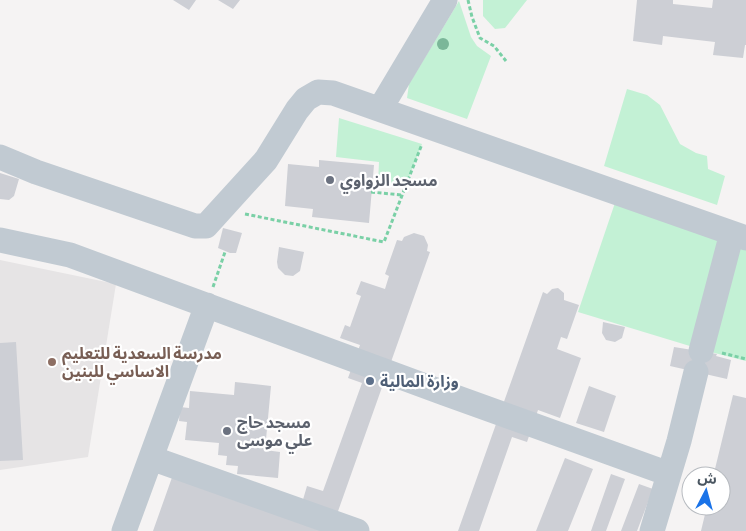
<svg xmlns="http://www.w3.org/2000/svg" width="746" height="531" font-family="'Sofia Sans Condensed','Noto Sans Arabic',sans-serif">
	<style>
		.education { fill: #e6e4e5 }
		.green { fill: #c3f1d5 }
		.building { fill: #cdcfd5 }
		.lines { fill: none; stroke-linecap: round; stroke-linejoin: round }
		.path { stroke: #7ad0a6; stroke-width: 3; stroke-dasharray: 4 2.5; stroke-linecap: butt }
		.minor { stroke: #c1cad2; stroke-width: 25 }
		.tree { fill: #7bb799 }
		.worship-dot { fill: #6b7280; stroke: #fff; stroke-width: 2 }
		.education-dot { fill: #8d6e63; stroke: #fff; stroke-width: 2 }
		.service-dot { fill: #5c6f8a; stroke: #fff; stroke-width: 2 }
		.labels { text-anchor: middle; stroke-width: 4.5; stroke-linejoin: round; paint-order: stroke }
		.worship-label { font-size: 16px; font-weight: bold; fill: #5b616d; stroke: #fff; text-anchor: start }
		.education-label { font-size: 16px; font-weight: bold; fill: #785e54; stroke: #fff; text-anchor: start }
		.service-label { font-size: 16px; font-weight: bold; fill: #4e5e75; stroke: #fff; text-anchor: start }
	</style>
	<rect width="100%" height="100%" fill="#f5f3f3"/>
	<path class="education" d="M0,260L116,284L88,457L0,470Z"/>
	<path class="green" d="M483,0H527L505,28L495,29L483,16Z
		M459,1L471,37L477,46L491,56L467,119L407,98L409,84Z
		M627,89L647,95L660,105L680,144L696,153L707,156L708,169L725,176L717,205L604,166Z
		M339,118L422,144L405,187L378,184L379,162L336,157Z
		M618,194L746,238V361L703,350L578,312Z"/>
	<path class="building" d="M173,0H196L189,10Z
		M218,0H240L233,9Z
		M637,0H673V4L712,8L713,0H746V45H745L743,58L713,55L715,42L663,36L662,45L633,41Z
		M319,160L374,165L369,223L312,217L313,209L285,206L288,164L319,167Z
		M0,173L19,179L14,196L9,200L0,199Z
		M223,228L242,233L236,253H230L218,248Z
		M414,233L424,236L428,245L427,251L430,252L331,531H153L175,469L302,503L307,486L323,491L362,383L348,378L360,345L340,338L345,325L350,327L361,296L356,294L361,281L385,289L389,276L385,274L397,240L402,241L404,237Z
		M279,247L304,252L300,271L293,276L285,275L278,268L277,262Z
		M558,288L564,293V300L579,305L567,339L561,337L557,349L581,358L560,418L538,410L527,442L512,437L479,531H458L543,292L547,294L552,289Z
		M603,322L625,327L622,338L615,342L606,340L602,333Z
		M16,342L23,460L0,461V343Z
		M674,347L717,354L716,356L731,360L727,379L670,366Z
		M235,382L271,386L265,450L280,452L278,478L237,474L238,466L226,465L227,456L218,455L219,443L185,440L187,422L179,421L180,407L189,408L190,391L234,395Z
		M589,386L616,396L604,432L576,423Z
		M733,395L746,398V531H701L707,506H721L722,475L714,473Z
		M565,458L593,469L568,531H536Z
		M611,474L625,479L606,531H591Z
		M639,484L653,489L637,531H621Z"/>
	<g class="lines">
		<path class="path" d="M468,0L472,17L480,38L494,46L506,61
			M371,192L402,195
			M245,214L384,242L422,144
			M213,287L225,252
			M722,353L746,359"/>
		<path class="minor" d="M380,109L445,0
			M0,157L36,172L195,226H206L266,160L297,110L306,99L318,92L333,93L746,238
			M0,240L70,255L444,393L669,474
			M701,351L732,233
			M151,458L357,531
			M124,531L207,305
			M652,531L679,441L696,372"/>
	</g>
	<circle class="tree" cx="443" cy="44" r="6"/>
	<g class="worship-dot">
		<circle cx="330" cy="180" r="5"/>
		<circle cx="227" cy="431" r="5"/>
	</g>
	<circle class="education-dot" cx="52" cy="362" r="5"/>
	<circle class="service-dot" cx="370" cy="381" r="5"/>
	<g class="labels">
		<g class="worship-label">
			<text x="340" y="186">مسجد الزواوي</text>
			<text x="237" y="428">مسجد حاج<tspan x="237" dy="18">علي موسى</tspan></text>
		</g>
		<g class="education-label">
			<text x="62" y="359">مدرسة السعدية للتعليم<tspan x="62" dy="18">الاساسي للبنين</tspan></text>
		</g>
		<g class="service-label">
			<text x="380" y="387">وزارة المالية</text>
		</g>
	</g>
	<g transform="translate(706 491) rotate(6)"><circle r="24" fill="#ffffff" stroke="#b7bbc0"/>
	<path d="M0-4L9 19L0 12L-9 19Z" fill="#1a73e8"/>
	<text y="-8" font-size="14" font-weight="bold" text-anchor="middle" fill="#4a5661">ش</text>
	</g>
</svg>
